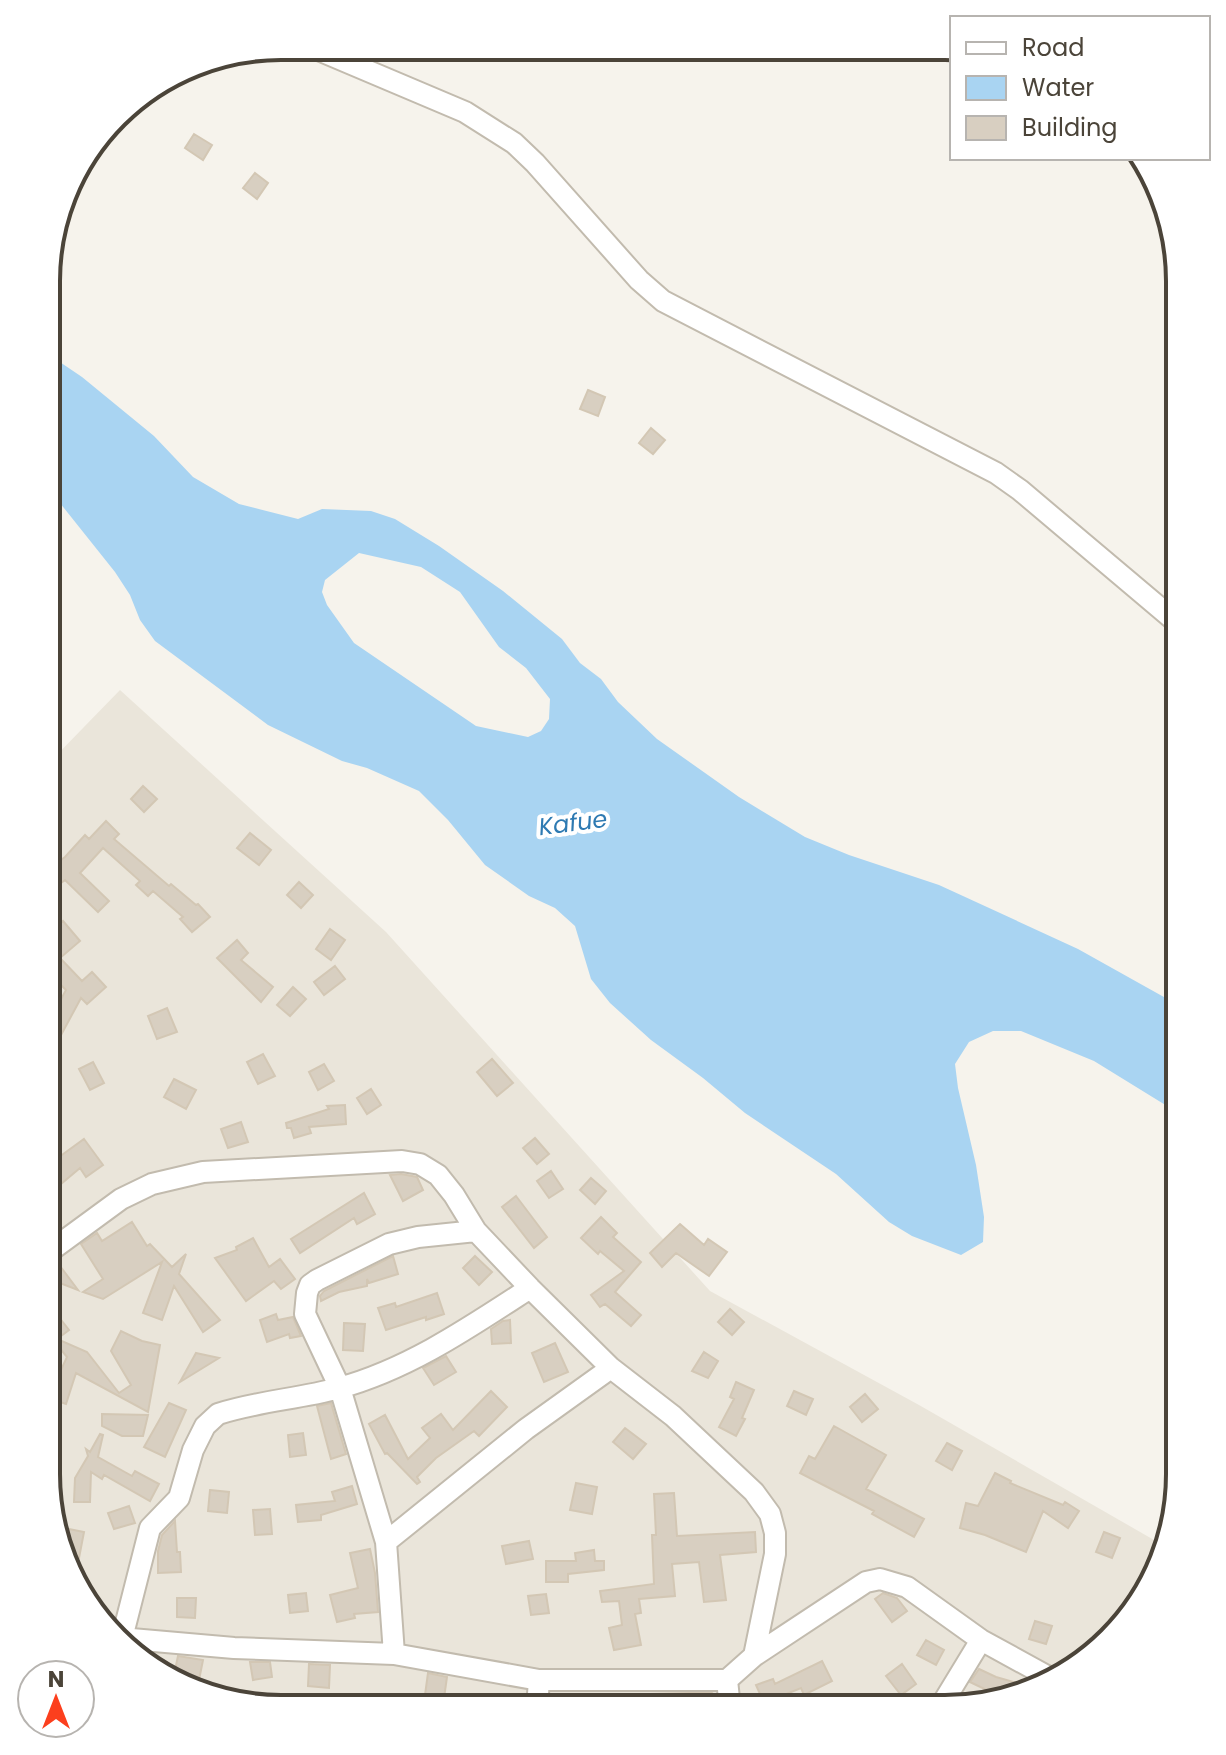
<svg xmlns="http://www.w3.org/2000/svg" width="1226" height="1755" font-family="Poppins,sans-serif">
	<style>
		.residential { fill: #eae5da }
		.water { fill: #a9d4f2; fill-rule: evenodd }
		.building { fill: #d8cfc1; stroke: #d3c7b4; stroke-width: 2 }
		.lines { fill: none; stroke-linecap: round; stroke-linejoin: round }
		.minor-casing { stroke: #c2bbae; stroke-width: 24 }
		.minor { stroke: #fff; stroke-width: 20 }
		.labels { text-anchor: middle; stroke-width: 8; stroke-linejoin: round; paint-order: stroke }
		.water-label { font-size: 24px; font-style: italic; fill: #2e7ab2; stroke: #fff }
		.rim { fill: none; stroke: #4b4439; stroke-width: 4 }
	</style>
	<rect width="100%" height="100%" fill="#f6f3ec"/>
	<path class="residential" d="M120,690L386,932L710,1291L919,1405L1161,1544L1140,1605L1048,1685L945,1709L251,1707L138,1661L70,1577L46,1474L47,765Z"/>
	<path class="water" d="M48,354L82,377L154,436L193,477L239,504L298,519L322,509L371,511L395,519L439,546L503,591L562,639L580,663L601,679L618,702L657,739L739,797L805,837L849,855L939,885L1078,949L1180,1006V1114L1094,1061L1021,1031H993L969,1042L955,1064L958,1088L976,1165L984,1217L983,1242L961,1255L912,1236L889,1222L836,1174L745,1113L703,1078L651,1040L610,1003L591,979L575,926L555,908L529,896L485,865L448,820L419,791L367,768L342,761L268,725L155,641L140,620L130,595L115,572L48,488ZM359,553L421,567L460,592L499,647L526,668L550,699L549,719L541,731L528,737L476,726L354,643L327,605L322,592L325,580Z"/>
	<path class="building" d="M194,134L212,145L203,160L185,148Z
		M255,173L268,183L257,199L243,188Z
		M588,390L605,397L598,416L580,409Z
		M651,428L665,440L653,454L639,443Z
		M143,786L157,799L144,812L131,799Z
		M106,821L119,834L114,839L169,886L171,884L196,905L198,904L210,917L192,932L180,919L183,917L153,891L148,896L136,885L140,881L103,848L80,873L109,901L98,912L65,880L57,886L47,870L65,857L85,835L89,839Z
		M250,833L271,850L259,865L237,848Z
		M299,882L313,895L301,908L287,895Z
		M63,921L80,941L60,958L82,981L92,972L106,987L87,1004L81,998L47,1061V1025L66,990L47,971V934Z
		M330,929L345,940L331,960L316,949Z
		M237,940L248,953L241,960L273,987L261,1002L217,958Z
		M335,966L345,979L324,995L314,982Z
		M293,987L306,999L290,1016L277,1005Z
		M167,1008L177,1032L157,1039L148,1016Z
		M263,1054L275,1076L258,1084L247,1062Z
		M492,1059L513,1083L497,1096L477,1072Z
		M93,1062L104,1083L90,1090L79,1069Z
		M324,1064L334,1081L318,1090L309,1072Z
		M174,1079L196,1090L186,1109L164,1097Z
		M371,1089L381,1105L367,1114L357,1098Z
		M345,1105L346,1124L309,1127L311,1133L294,1138L291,1128H287L286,1123L329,1109L327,1106Z
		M241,1122L248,1142L228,1148L221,1129Z
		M535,1138L549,1154L537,1164L523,1148Z
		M84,1139L103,1165L86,1177L80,1168L55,1189L46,1179L47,1150L55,1160Z
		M551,1171L563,1189L549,1198L537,1181Z
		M401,1174L417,1177L423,1190L403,1201L390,1175Z
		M591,1178L606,1191L595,1204L580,1190Z
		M364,1193L375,1214L357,1224L354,1218L300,1253L291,1239Z
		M516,1196L547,1237L534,1248L502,1207Z
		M601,1217L617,1233L613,1237L641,1262L615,1292L641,1315L631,1326L605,1304L600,1307L591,1295L624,1271L600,1251L598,1254L581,1238Z
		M132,1222L147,1246L150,1244L172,1267L186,1254L179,1274L220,1320L203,1332L174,1286L162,1320L143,1313L162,1262L103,1299L83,1292L103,1279L81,1244L97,1233L102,1241Z
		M680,1224L704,1245L708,1239L727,1252L709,1276L676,1253L662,1267L650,1253Z
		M253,1238L269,1267L280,1259L295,1279L281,1289L274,1281L246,1301L215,1258L237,1250L236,1247Z
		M393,1256L398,1274L369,1283L367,1279V1286L339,1292L321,1301L320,1296L324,1291Z
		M475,1256L492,1272L479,1285L463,1268Z
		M57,1262L78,1290L60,1283L56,1292L46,1279V1269Z
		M437,1293L444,1314L426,1320V1317L386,1330L378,1308L395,1303L396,1307Z
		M730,1309L744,1322L732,1335L718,1322Z
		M55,1312L69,1330L57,1339L87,1352L119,1393L131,1385L111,1351L121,1331L142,1341L160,1345L148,1412L76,1373L66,1404L46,1397L49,1381L55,1383L67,1357L46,1331V1318Z
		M276,1314L278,1320L293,1317L301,1336L290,1338L289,1334L267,1342L260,1320Z
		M510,1320L511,1343L492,1344L491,1329L503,1321Z
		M344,1323L365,1324L363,1351L343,1350Z
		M555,1343L568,1372L544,1382L532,1353Z
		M704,1352L718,1361L708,1378L692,1371Z
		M196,1353L219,1358L180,1382Z
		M446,1356L456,1372L434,1385L423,1368Z
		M736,1382L754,1390L742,1418L745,1419L736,1436L719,1427L734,1399L730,1397Z
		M491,1391L507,1407L479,1436L474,1431L436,1458L417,1477L420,1482L417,1484L387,1453L385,1454L369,1424L385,1415L408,1459L430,1438L422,1428L441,1414L453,1430Z
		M794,1391L813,1399L806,1415L787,1406Z
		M865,1394L878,1409L862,1422L850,1407Z
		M169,1403L186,1410L165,1457L144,1447Z
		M331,1403L346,1454L331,1459L317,1406Z
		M102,1414L148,1415L143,1436H122L102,1426Z
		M834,1426L886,1455L866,1489L924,1519L914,1537L872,1514L874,1511L800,1473L809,1456L815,1459Z
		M625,1428L646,1444L633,1459L613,1442Z
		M303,1433L306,1455L290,1457L288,1435Z
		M100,1434L103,1435L98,1457L132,1476L135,1471L159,1484L150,1501L104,1475L102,1479L91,1472L90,1502H74L75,1478L88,1456L86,1449L90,1452Z
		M947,1443L962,1451L952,1470L936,1461Z
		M995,1473L1011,1481L1010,1483L1063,1505L1065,1502L1079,1511L1068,1528L1043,1511L1026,1552L985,1535L960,1528L966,1503L978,1506Z
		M576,1483L597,1487L592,1514L570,1510Z
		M352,1486L357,1504L321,1515V1520L298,1522L296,1505L335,1501L332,1492Z
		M210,1490L229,1492L227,1513L208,1511Z
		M674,1493L677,1536L755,1532L756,1552L720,1555L726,1600L704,1602L699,1562L672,1564L675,1596L639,1599L641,1613L635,1614L641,1645L614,1650L609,1628L622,1625L619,1601L602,1602L600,1591L654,1584L652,1535H656L654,1494Z
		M129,1506L135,1523L114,1529L108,1513Z
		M270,1509L272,1534L255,1535L253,1510Z
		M175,1521L177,1552H180L181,1572L158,1573V1551L162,1535Z
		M64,1528L84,1532L79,1558L65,1555L61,1540Z
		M1104,1532L1120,1538L1112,1558L1096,1552Z
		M529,1541L533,1559L506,1564L502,1546Z
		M370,1549L375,1573L378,1612L354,1614L355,1618L337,1622L330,1595L358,1588L350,1553Z
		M594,1550L595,1561H604V1570L568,1574V1582H546V1561H576L575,1553Z
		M306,1593L308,1611L290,1613L288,1595Z
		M883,1593L897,1598L907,1611L892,1622L875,1599Z
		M546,1594L549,1613L531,1615L528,1596Z
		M177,1598H196L195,1618L177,1617Z
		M1035,1621L1052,1626L1046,1644L1029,1639Z
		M926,1640L944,1650L936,1665L917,1655Z
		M178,1656L203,1660L199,1680L174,1675Z
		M822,1661L832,1681L804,1695L801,1688L764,1703L756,1685L773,1679L775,1684Z
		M250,1662H270L272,1677L253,1680Z
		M309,1664L330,1665L329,1688L308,1686Z
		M902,1664L916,1684L901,1695L886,1676Z
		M979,1669L996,1677L1035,1688L999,1696L970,1682Z
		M428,1673L447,1677L444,1698L425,1695Z
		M689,1693H712L716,1696L717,1706L651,1708V1694Z"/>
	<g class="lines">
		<defs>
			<path id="minor" d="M309,46L465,112L514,143L535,163L639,280L663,301L996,473L1020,490L1180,625
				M46,1254L121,1199L152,1184L203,1172L402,1161L420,1164L438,1175L454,1195L476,1231L530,1288L611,1368L673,1416L754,1492L770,1514L775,1533V1554L754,1656L727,1680L730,1708
				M386,1542L526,1429L611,1368
				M120,1638L234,1648L394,1654L539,1680H727
				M122,1638L150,1528L179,1498L193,1450L205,1426L218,1414C258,1401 299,1399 339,1388C409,1369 470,1327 530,1288
				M394,1654L386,1542L340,1388L305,1314L307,1293L310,1285L317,1280L389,1244L418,1237L476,1231
				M754,1656L866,1582L880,1579L907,1587L981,1640L1054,1680
				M537,1708L539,1680
				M939,1709L981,1640"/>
		</defs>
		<use href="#minor" class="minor-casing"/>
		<use href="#minor" class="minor"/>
	</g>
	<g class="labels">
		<g class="water-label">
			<text transform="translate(573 823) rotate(-7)" y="8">Kafue</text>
		</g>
	</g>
	<path d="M0 0H1226V1755H0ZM281 60H945A221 221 0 0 1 1166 281V1474A221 221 0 0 1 945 1695H281A221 221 0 0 1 60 1474V281A221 221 0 0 1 281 60Z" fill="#fff" fill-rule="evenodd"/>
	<path class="rim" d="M281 60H945A221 221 0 0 1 1166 281V1474A221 221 0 0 1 945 1695H281A221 221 0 0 1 60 1474V281A221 221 0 0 1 281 60Z"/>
	<rect x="950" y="16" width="260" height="144" fill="#ffffff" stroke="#b7b4b0" stroke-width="2"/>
	<rect x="966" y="42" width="40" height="12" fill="#ffffff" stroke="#b7b4b0" stroke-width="2"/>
	<text x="1022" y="56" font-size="24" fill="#4b4439">Road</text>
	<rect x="966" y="76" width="40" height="24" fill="#a9d4f2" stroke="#b7b4b0" stroke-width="2"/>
	<text x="1022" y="96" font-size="24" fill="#4b4439">Water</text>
	<rect x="966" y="116" width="40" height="24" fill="#d8cfc1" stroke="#b7b4b0" stroke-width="2"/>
	<text x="1022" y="136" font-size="24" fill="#4b4439">Building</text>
	<g transform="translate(56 1699)"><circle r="38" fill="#ffffff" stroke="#b7b4b0" stroke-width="2"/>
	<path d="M0-6L14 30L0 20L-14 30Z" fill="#fc3f1d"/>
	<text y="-12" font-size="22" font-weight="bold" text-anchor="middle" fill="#4b4439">N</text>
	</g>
</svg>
